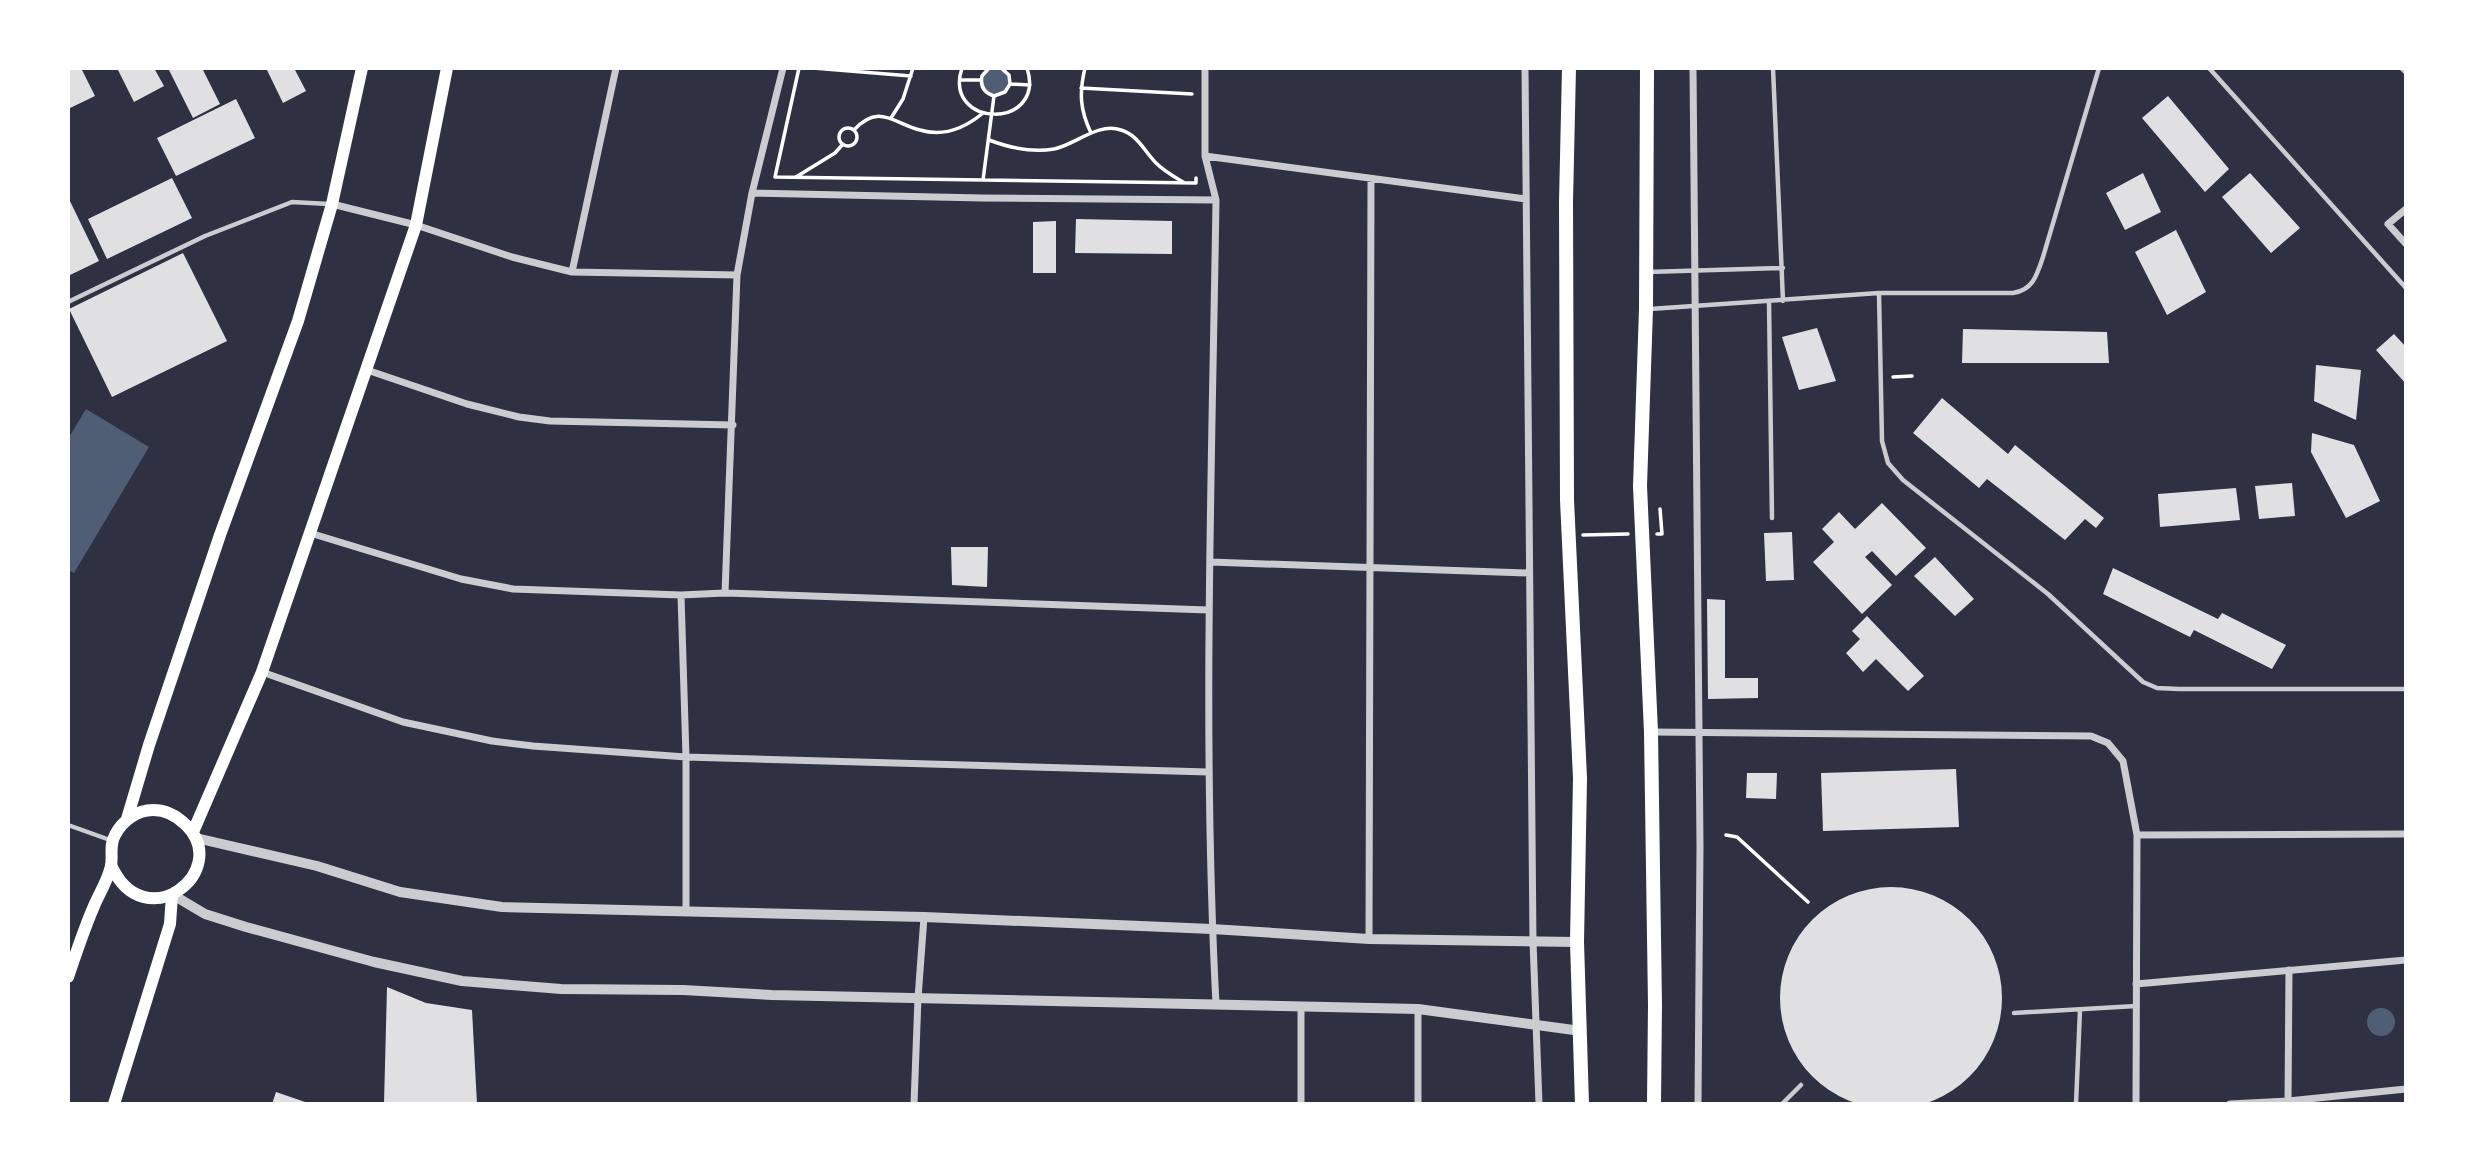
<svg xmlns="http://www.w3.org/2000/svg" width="2474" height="1172" font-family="'Alegreya Sans',sans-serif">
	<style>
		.water { fill: #4f5d75 }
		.building { fill: #e0e0e3 }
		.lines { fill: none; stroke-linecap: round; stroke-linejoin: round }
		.path { stroke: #fff; stroke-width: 3.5 }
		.service { stroke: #caccd0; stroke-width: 4.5 }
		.minor { stroke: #caccd0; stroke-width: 7 }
		.tertiary { stroke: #caccd0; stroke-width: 10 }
		.secondary { stroke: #fff; stroke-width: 12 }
		.trunk { stroke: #fff; stroke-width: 14 }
	</style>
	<rect width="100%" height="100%" fill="#2d3142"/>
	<path class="water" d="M983 81a13 13 0 1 1 26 0a13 13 0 1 1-26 0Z
		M86,409L149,447L74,573L68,570V439Z
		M2367 1022a14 14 0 1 1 28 0a14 14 0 1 1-28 0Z"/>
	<path class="building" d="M68,68H81L95,96L68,109Z
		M117,68H154L164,86L134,102Z
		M168,68H202L220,104L193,118Z
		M266,68H294L306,91L283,103Z
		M2168,96L2229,169L2205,192L2142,118Z
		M236,99L255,138L176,176L157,138Z
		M2143,173L2161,212L2125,230L2106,193Z
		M2250,173L2300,228L2271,253L2222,197Z
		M172,178L192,218L107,259L88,219Z
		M68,197L99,261L68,276Z
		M1076,219L1172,221V254L1075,253Z
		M1056,221V273H1033V222Z
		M2176,230L2206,292L2167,315L2135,252Z
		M183,253L227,341L112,397L69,309Z
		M1817,328L1836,381L1799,390L1782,337Z
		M1963,329L2107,332L2109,363H1962Z
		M2394,334L2406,347V384L2376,350Z
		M2316,365L2361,370L2356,420L2314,401Z
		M1942,398L2008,454L2015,445L2104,518L2096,528L2085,519L2065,540L1987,479L1979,488L1913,433Z
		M2312,433L2354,445L2380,501L2346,518L2311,452Z
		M2292,483L2295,516L2259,519L2255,486Z
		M2236,488L2240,520L2160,527L2158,494Z
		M1882,503L1926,548L1896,576L1872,551L1865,557L1892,585L1862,614L1813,562L1834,542L1822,529L1839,512L1855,529Z
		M1792,532L1794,580L1766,581L1764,533Z
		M951,547H988L987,587L952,585Z
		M1935,557L1974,599L1955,616L1914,576Z
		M2113,568L2218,619L2222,613L2286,645L2272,669L2194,630L2190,637L2103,594Z
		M1707,599L1725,600V678H1758V698L1708,699Z
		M1867,616L1924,676L1908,691L1876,659L1863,672L1846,653L1860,639L1852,631Z
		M1956,769L1959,827L1823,831L1821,773Z
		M1747,773H1777L1776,799L1746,798Z
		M1780 998a111 111 0 1 1 222 0a111 111 0 1 1-222 0Z
		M387,987L426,1003L472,1010L477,1104H384Z
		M276,1092L308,1103V1104H272Z"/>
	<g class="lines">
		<path class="path" d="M799,68L775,177L1196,183V178
			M813,68L911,76
			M962,68C942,129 1047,130 1027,68
			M989,68L982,76C980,86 984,93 994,96L1005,92L1010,84L1009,75L1001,68
			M1085,68C1079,93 1080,110 1091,133
			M960,80H981
			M1011,84L1030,85
			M1081,88L1192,94
			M891,118L903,99L913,68
			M839 137a9 9 0 1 1 18 0a9 9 0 1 1-18 0Z
			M854,130C879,103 893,123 920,130C943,137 965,128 983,113
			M989,140C1010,148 1031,153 1054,149C1075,145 1098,122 1121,130C1138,135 1144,151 1156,163C1164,171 1173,176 1183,182
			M796,177L835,153L843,144
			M983,180L994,96
			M1893,377L1912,376
			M1657,534H1662L1660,509
			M1583,535L1628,534
			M1726,835L1737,837L1808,902"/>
		<path class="service" d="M1773,68L1783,301
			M2209,68L2406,288
			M1647,272L1783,268
			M1879,293L1882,441L1888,463L1903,480L2048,594L2143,682L2157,688L2179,689H2406
			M1769,301L1772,518
			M68,302L205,236L292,202L329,204
			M1650,309L1879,293H2013C2033,290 2037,275 2043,257L2099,68
			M68,825L110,840
			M2014,1013L2136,1006
			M1782,1104L1801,1085
			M2076,1104L2080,1010"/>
		<path class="minor" d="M1205,68V156L1216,200C1212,469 1202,736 1216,1004
			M1525,68L1533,941L1539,1104
			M1693,68L1700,846L1698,1104
			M2403,68L2406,71
			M1205,156L1526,199
			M752,193L982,198L1216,200
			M332,204L416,225L512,257L572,272L737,275
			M2406,209L2388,224L2406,244
			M572,272L616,68
			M367,370L467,404L519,417L550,421L733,425
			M310,533L461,579L513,589L681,595L725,593L1208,610
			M1210,562L1529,573
			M725,593L737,275L752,193L783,68
			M681,595L686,757V910
			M262,672L403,722L492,741L533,746L686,757L1208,772
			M1652,732L2091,736L2108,743L2123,761L2137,835L2136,1104
			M2137,835L2406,834
			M1369,939L1371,179
			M2136,984L2406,960
			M1301,1007V1104
			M1418,1009V1104
			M2288,1103L2289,970
			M914,1104L918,998L924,917
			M2230,1104L2288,1101L2406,1089"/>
		<path class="tertiary" d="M196,838L317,866L400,892L502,907L924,917L1212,929L1369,939L1577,942
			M173,895L205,914L246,927L374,962L462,981L561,989L683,990L772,995L1418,1009L1581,1031"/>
		<path class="secondary" d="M127,819L149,745L220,535L298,321L332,204L362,68
			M193,832L262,672L416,225L447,68
			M68,977C76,953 84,929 94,906C99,894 108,880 111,866C113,855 109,846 115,835C122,821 137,810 153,810C167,810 177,816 186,825C233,871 144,940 111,865
			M114,1104L170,924L172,895"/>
		<path class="trunk" d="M1569,68L1566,202L1567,500L1580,778L1577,942L1582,1104
			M1647,68L1646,309L1640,486L1651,732L1655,1005L1654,1104"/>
	</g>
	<rect width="2474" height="1172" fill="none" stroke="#ffffff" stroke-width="140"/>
</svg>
